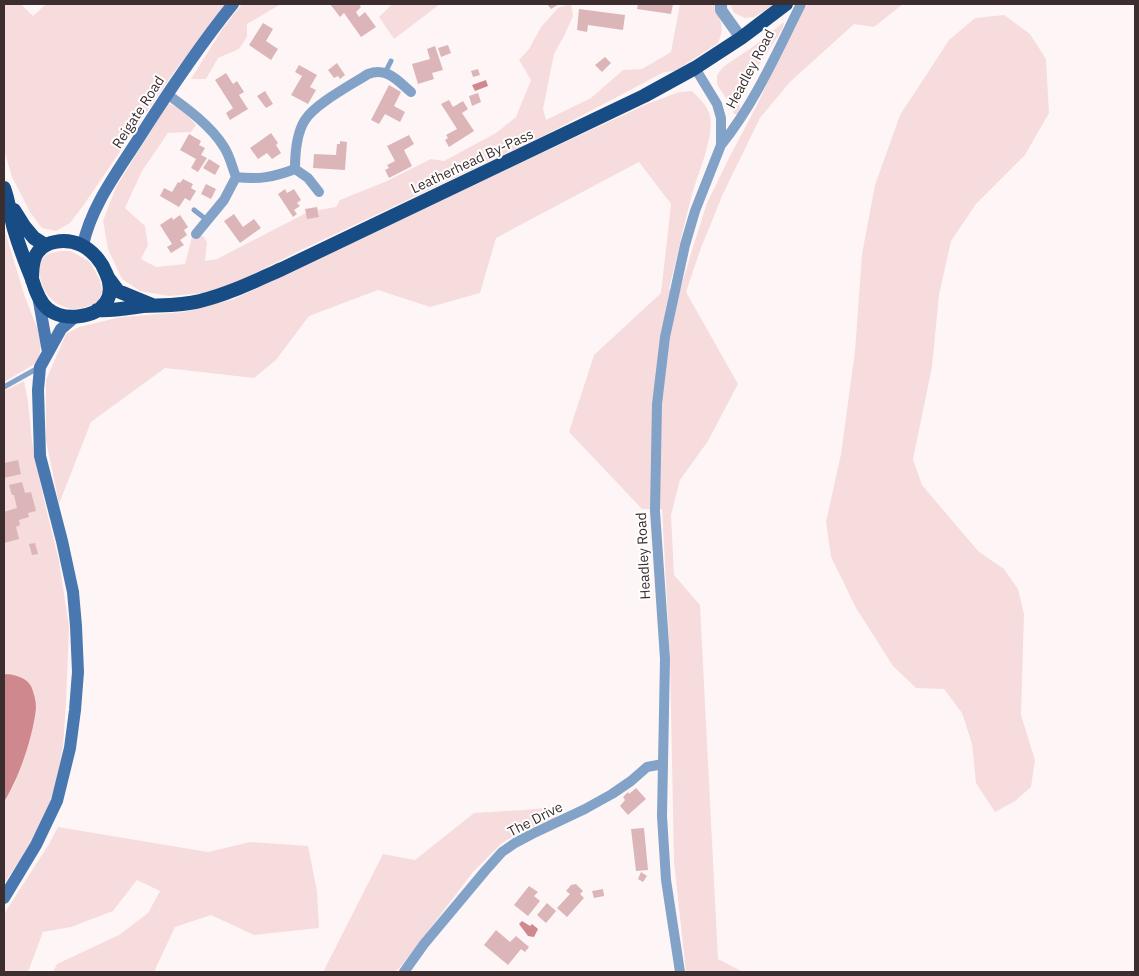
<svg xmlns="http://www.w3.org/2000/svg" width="1139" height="976" font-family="'IBM Plex Sans',sans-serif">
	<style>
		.green { fill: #f7dcdd }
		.water { fill: #cf888d }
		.building { fill: #dbb5b7 }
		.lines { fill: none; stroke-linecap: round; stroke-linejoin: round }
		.service { stroke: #82a2c8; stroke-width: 5 }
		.minor { stroke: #82a2c8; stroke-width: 10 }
		.tertiary { stroke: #82a2c8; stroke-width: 12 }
		.secondary { stroke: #4878af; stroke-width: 12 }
		.trunk { stroke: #184c84; stroke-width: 14 }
		.labels { text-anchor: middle; stroke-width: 4; stroke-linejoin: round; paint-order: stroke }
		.street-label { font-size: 14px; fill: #3c2d2e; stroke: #fff }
	</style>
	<rect width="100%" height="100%" fill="#fef6f6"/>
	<path class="green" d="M4,4H21L33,16L46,4H226L174,72L83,206L70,223L56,231L42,228L30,212L12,177L4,150Z
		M242,4H281L247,24V37L239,49L218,58L206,79H191L223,28Z
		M392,4H440L394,39L379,17Z
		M569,4H571L573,16L565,34L554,54L543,109L546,120L591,98L623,70L642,69L671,52L680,4H716L717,11L721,23L722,32L718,43L675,71L664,72L547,134L299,251L233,284L203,293L169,296L140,291L122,279L108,249L103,221L116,187L168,103L183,110L196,125L191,132L168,133L142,171L125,208L145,226L148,245L141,259L156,267L185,264L192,237L203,236L207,242L205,261L217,259L306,213L319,217L318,210L336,207L340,200L387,181L431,159L444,161L496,133L516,117L531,80L519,60L529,49L541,27L558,8Z
		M730,4H776L754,17L745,18L734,13Z
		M809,4H903L874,27L854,24L790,82L760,118L722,196L701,248L686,292L738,384L708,441L680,480L671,515L674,575L700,605L718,959L743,972H686L674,862L670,657L662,509H642L569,432L594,355L661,293L671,204L639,162L496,238L480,293L430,307L378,290L309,316L276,360L254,378L165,368L91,422L59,504L46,440V380L66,334L79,327L121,317L184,312L234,299L454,194L647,104L679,92L692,91C699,98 708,106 710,116C714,137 699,171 693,191C684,224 677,257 669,289L680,291L692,250L707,203L730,156L756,107L802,10Z
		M1004,15L1030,34L1046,59L1049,113L1025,155L976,204L951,241L939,295L932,367L913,459L922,485L978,551L1004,569L1018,589L1024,614L1021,715L1035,760L1031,787L1015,801L995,812L976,783L972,744L962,713L944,689L916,688L893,666L856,608L831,557L826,522L841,454L855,351L862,254L875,185L900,115L949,40L975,18Z
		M784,22L783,28L746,85L740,99V109L737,114H734L731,106L717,84V75L723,67L754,46Z
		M4,228L25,297L38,330L41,344L39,358L33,365L4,382Z
		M60,251H71L90,262L100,280L102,292L98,302C89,306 78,311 68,308C60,306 53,302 48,295C41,287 34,264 45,256C49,253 56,252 60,251Z
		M24,381L28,401L32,442L43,496L59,561L69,627L66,704L63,746L56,784L44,818L27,849L4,884V802L14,785L25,755L32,728L36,707L22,678L4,674V391Z
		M565,806L555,818L522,831L502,843L473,872L403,964L395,972H323L383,854L415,860L474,813L524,810Z
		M58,827L208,852L250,842L308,846L317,891L319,928L254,935L211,915L175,927L154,972H53L57,964L119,935L148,913L160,891L137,880L113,911L71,927L43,932L28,972H4V914L49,844Z"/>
	<path class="water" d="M486,80L488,86L475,91L472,85Z
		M4,674C13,674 26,677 31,686C34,693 36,701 36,708C33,737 19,778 4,802Z
		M522,921L530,926L532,924L538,929L534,937L528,936L519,924Z"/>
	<path class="building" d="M330,4H348L349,5L351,4H359L361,7L356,12L359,17L365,12L376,27L361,37L344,13L340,17Z
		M547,4H559L551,9Z
		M638,4H673L671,14L637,9Z
		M579,9L625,15L623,30L588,25L587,32L577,30Z
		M263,23L273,29L266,41L278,49L271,60L249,45Z
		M448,45L451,53L441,57L438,48Z
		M435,46L443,70L432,73L434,79L418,84L412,64L430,59L427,49Z
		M605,57L611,63L602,72L595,65Z
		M337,63L345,75L340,79L338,76L334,78L328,70Z
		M299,65L317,75L310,87L316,90L308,104L291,95L302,76L295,72Z
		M478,69L480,75L473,77L471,71Z
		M226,73L233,84L237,81L244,92L239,95L248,109L230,120L226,113L233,108L215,80Z
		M389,85L401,92L394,106L405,112L400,122L385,114L379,124L371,120Z
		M265,91L273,104L266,108L257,96Z
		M478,93L481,102L472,106L469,96Z
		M449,100L453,107L463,101L468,109L462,113L474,131L449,147L445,140L448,138L446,135L457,129L441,104Z
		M271,133L278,143L276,145L281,153L272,159L267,153L258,159L250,148Z
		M189,134L201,141L199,145L205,148L201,155L207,158L198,172L191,168L196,159L180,150Z
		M409,135L414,144L404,150L412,166L389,178L385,170L389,168L387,165L395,161L387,146Z
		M340,141L347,142L345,170L313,168L314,154L336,155L337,144H340Z
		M209,159L220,166L215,175L203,168Z
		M183,179L193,184L191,188L196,191L190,201L185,198L179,207L160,196L164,188L172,192L178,182L180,183Z
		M206,184L216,189L211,199L201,194Z
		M285,189L287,193L294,189L301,200L297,203L300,206L294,210L297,214L293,217L278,194Z
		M317,207L319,217L307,219L305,209Z
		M234,214L243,227L254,219L261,228L240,243L224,221Z
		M180,215L188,227L184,230L187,235L180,240L184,245L171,253L167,247L172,244L160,225L172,217L173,220Z
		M18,460L21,474L4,478V463Z
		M22,482L25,493L31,492L36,511L28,513L29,517L19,520L20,525L16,527L19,539L4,543V512L17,508L14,495H12L9,485Z
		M35,543L38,554L32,555L29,544Z
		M636,788L646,799L628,815L620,806L625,800L623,797L628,792L629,794Z
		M644,828L648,870L636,871L631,829Z
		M641,872L647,876L643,882L638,879Z
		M576,884L583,891L580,894L584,898L567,917L557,908L570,894L566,891L571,885Z
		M529,886L538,892L534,896L540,901L528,916L514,905Z
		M603,889L604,896L594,898L592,891Z
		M547,903L556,911L546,923L537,915Z
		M496,930L510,942L516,936L529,947L525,952L521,949L508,965L484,945Z"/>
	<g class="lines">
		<path class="service" d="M385,73L391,61
			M194,210L207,220
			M4,387L38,368"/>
		<path class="minor" d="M167,94C188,109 211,126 224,147C230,156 232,167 236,177C258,180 274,177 295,169L308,178L319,192
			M721,145C755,103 777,52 801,4
			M295,169C295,153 296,134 305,120C315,104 351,85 368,74C387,67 397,80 411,92
			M196,234L224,200L236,177
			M404,972L424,944L485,871L502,852L515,843L532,834L585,809L612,794L631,781L647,767L663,764
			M680,972L666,880L662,816L665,659L655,511L657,404L665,337L685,245L695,211L721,145V118L717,104L695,68"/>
		<path class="tertiary" d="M721,4V10L741,38"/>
		<path class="secondary" d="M83,245C91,207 116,174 137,141C167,94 198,47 233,4
			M38,296L48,352
			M4,898L36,845L57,801L70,748L75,710L78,672L76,626L73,592L62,541L40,456L38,390L40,367L61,329L75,317"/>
		<path class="trunk" d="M4,188C9,201 10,215 14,229C19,246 25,262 32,279C35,289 39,302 48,309C62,321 95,319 106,302C112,294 110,281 106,273C102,262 92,250 81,245C66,238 42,240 35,257C32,264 32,273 32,280
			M14,210L24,226L34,238L45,245
			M109,279L118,291L152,305
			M97,310C113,311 128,308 143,306C162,305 181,306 200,301C229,294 255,281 282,269L644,96L695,68L741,38L786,4"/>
	</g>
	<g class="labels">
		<g class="street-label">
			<text transform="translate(750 69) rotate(-62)" y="5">Headley Road</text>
			<text transform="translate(138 112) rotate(-57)" y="5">Reigate Road</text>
			<text transform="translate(472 161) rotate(-25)" y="5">Leatherhead By-Pass</text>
			<text transform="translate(643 556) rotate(-93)" y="5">Headley Road</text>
			<text transform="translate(535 819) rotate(-27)" y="5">The Drive</text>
		</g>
	</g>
	<rect width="1139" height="976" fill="none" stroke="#3c2d2e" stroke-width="10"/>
</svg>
